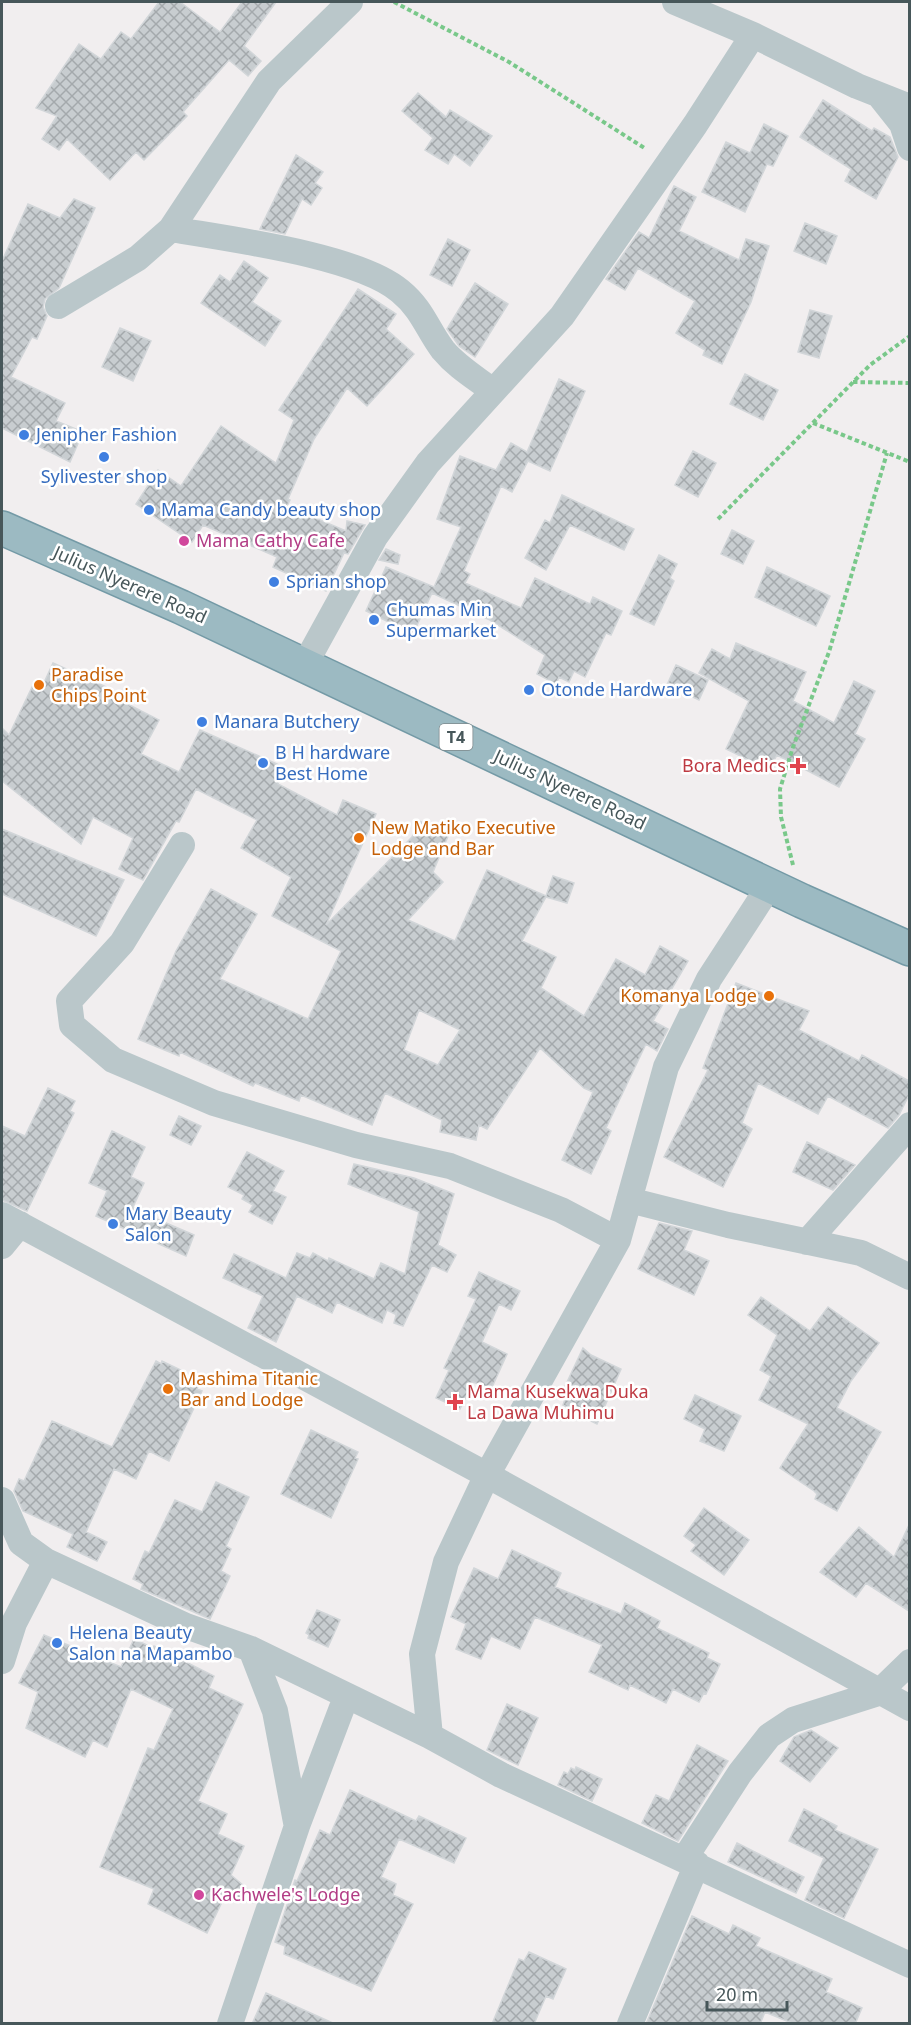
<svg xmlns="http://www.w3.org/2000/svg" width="911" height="2025" font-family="'Noto Sans',sans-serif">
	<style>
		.building { fill: url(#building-cross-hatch); stroke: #d2d6d9; stroke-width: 1.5; fill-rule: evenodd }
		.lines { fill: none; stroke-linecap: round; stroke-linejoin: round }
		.trunk-casing { stroke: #749aa6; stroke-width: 36 }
		.path { stroke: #79c88a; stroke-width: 4; stroke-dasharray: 4.5 3; stroke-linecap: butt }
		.minor { stroke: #bac7ca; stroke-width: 26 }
		.trunk { stroke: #9cbac2; stroke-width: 33 }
		.shop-dot { fill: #3f7fe0; stroke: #fff; stroke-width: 2 }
		.hotel-dot { fill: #d1479c; stroke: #fff; stroke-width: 2 }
		.food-dot { fill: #e8710a; stroke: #fff; stroke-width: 2 }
		.health-dot { fill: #e0444e; stroke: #fff; stroke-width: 2 }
		.labels { text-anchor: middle; stroke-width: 5; stroke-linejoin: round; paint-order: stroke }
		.shield { fill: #fff; stroke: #7e898c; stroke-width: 1.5 }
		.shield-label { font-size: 16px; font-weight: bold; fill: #47575a }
		.shop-label { font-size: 18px; fill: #366cbe; stroke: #fff; text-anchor: start }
		.hotel-label { font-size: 18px; fill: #b23c85; stroke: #fff; text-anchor: start }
		.street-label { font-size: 18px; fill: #47575a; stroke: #fff }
		.food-label { font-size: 18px; fill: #c56008; stroke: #fff; text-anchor: start }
		.health-label { font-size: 18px; fill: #be3a42; stroke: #fff; text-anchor: end }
	</style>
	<defs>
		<pattern id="building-cross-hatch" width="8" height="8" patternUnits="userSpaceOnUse" patternTransform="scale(1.5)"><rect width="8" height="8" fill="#c8cdd0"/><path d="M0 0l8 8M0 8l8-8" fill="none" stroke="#a4a9ac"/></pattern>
	</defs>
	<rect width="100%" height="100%" fill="#f1eeef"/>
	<path class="building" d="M159,2H180L220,32L242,2H276L244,46L261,61L248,76L229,60L183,112L187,116L144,160L136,152L110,180L67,139L59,150L42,139L57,116L36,108L79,44L101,59L121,32L131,39Z
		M418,93L446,117L450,110L492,136L470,166L454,154L448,164L425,150L433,138L402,111Z
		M823,100L872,131L874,128L890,137L898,157L876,199L845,181L851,169L800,137Z
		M764,124L788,136L773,166L767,164L745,212L702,192L726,142L750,153Z
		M296,155L323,172L315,183L322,188L311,205L302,199L285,234L260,229Z
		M674,186L696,197L679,231L739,260L746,239L769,246L751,302L722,364L703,355L705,350L676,333L695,301L638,268L625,290L606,279L639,232L649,238Z
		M74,199L95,208L59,288L45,299L43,307L47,316L37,339L32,337L11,377L65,403L56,421L83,432L70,462L2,428V261L28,204L60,218Z
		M805,223L837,236L826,264L794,251Z
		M448,239L470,250L452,286L430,275Z
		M244,261L268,278L252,302L281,321L265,346L201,303L220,275L230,282Z
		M475,283L508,304L475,357L459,346L447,329Z
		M358,289L396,314L386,329L414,354L367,406L347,388L314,439L288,499L290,500L287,506L346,531L347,521L365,525L348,554L344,553L326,591L273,567L277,557L203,525L192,542L136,504L158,470L181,486L221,426L276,463L294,420L279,410Z
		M810,310L832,316L819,358L798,352Z
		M120,328L151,341L133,381L102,367Z
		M745,374L778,390L763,420L730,404Z
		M559,379L585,391L550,471L528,461L512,492L501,486L464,571L470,574L465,583L521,608L535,578L590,604L593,597L622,611L611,635L606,633L585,677L574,671L569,682L559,677L556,684L537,674L545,655L490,620L432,593L413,634L366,611L386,567L434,587L461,527L437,519L460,456L496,470L511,443L527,452Z
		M693,451L716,463L698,497L675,485Z
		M562,495L634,529L624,550L570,525L546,570L525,558L545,520L550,523Z
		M732,530L754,541L743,564L721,554Z
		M386,549L400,555L398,564L379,560Z
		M659,555L677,564L670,578L674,581L654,625L630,614Z
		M767,567L830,596L816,626L755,597Z
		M736,643L806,672L793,701L834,723L854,681L875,691L855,734L865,739L839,787L777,755L769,770L726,749L749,701L699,673L712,649L730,659Z
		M53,663L106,687L104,692L159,720L141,754L179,772L200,730L286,768L278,784L337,815L343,800L376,814L326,925L412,837L419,821L449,834L433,872L443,882L408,920L455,941L487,870L546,896L553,876L574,883L567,903L546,897L522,941L556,957L541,988L584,1016L616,959L645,975L660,946L688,961L653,1021L668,1029L657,1051L646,1044L606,1128L611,1131L591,1174L562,1160L593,1092L584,1088L540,1048L487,1129L479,1125L476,1140L440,1132L442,1120L385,1093L372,1125L301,1095L299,1101L255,1083L253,1086L180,1052L179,1056L138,1039L176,951L211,889L257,914L220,979L308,1019L341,951L272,916L291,877L241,848L257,820L196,789L179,822L176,821L143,880L119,869L133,838L93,817L81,844L2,781V728L9,735L34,683L42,687ZM419,1010L460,1030L438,1065L404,1050Z
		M676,665L708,680L699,700L667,685Z
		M2,829L124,880L96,936L2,894Z
		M736,983L809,1011L799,1030L859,1061L862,1055L909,1081V1095L899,1115L888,1128L828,1096L818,1114L758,1083L742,1123L752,1129L723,1187L664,1157L708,1070L703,1068Z
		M48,1088L75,1101L70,1111L74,1113L27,1211L2,1200V1126L25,1136Z
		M179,1116L201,1126L191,1145L170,1135Z
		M112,1131L145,1147L131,1177L144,1183L133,1207L139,1209L138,1211L194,1235L186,1256L96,1216L107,1191L89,1183Z
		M807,1142L855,1165L833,1190L793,1172Z
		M247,1152L284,1171L273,1191L286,1197L272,1224L249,1212L253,1205L242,1199L244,1195L228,1187Z
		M354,1164L414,1178L454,1194L438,1245L456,1255L447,1272L432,1265L403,1326L394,1323L397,1311L395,1314L387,1310L382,1323L337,1302L332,1313L297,1296L276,1342L248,1328L263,1296L223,1278L234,1254L286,1278L297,1253L310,1258L313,1253L328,1261L329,1258L374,1279L381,1263L405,1274L419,1212L348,1184Z
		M659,1223L692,1231L684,1250L709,1261L694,1295L638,1269Z
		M479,1272L520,1291L511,1310L499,1304L482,1342L507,1354L493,1385L489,1388L473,1382L460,1409L436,1398L449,1370L444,1368L476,1299L468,1296Z
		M761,1297L810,1331L828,1307L879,1343L851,1381L837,1408L881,1432L837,1511L815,1499L817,1494L814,1491L780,1468L808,1424L759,1400L771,1376L760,1370L777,1335L748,1315Z
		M583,1348L591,1355L621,1369L597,1424L568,1410L569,1408L563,1405L565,1399L560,1397Z
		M156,1361L161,1364L162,1361L185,1372L183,1377L199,1385L197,1389L202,1391L169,1461L149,1451L136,1479L114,1469L86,1532L107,1542L97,1561L67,1547L73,1534L23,1511L14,1491L19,1479L24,1481L52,1421L112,1447Z
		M695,1395L741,1416L724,1451L700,1441L705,1429L684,1419Z
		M311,1430L358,1452L355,1458L358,1459L331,1518L281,1494Z
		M216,1482L249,1497L226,1546L231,1549L221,1571L230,1576L210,1619L141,1589L143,1584L133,1579L145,1551L149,1553L175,1500L202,1512Z
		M704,1508L749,1540L724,1575L691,1551L696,1545L684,1536Z
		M909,1525V1611L866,1583L856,1597L820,1572L859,1527L894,1557Z
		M512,1550L561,1573L555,1587L621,1614L625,1603L660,1621L657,1628L709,1653L707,1658L720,1664L706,1694L704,1693L699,1702L673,1689L666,1703L630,1685L628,1690L589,1672L602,1645L535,1617L520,1649L491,1636L481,1659L456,1649L466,1624L451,1617L474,1568L498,1579Z
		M317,1610L340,1620L328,1647L308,1638L309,1635L306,1633Z
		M44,1635L121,1667L134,1639L153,1648L154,1646L214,1676L209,1688L243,1704L198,1801L227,1814L218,1834L244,1846L231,1875L257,1897L255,1903L224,1898L207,1933L148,1904L154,1889L100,1867L148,1748L154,1750L173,1709L131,1689L107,1747L93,1740L85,1757L26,1728L38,1692L19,1683Z
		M507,1704L538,1718L518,1765L487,1750Z
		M811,1730L838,1748L810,1782L780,1761L794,1737Z
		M697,1745L728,1761L678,1841L642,1823L656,1795L669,1801Z
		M576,1767L602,1779L592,1801L558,1785L564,1772L568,1774L571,1768L575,1770Z
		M350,1790L416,1821L419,1816L466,1838L454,1863L399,1839L381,1877L396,1884L393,1895L413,1904L371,1991L284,1954L285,1946L275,1942L295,1880L297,1881L320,1830L330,1835Z
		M804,1809L837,1826L835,1830L878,1849L844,1918L805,1900L824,1858L789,1841Z
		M737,1843L804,1877L796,1893L728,1862Z
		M692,1916L729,1934L733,1925L760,1938L756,1946L832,1979L826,1992L862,2008L855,2024H794L765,2012L760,2024H646Z
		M529,1952L566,1969L553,1999L546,1996L534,2024H492L519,1959L524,1961Z
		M266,1993L335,2024H252Z"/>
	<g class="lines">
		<defs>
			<path id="trunk" d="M2,528L181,607L802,901L910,949"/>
		</defs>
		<use href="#trunk" class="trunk-casing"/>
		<path class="path" d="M394,2L509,62L646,149
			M853,382L910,383
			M813,423L910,462
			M718,519L870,365L910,336
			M793,865L781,817L780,789L793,747L829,652L887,453"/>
		<path class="minor" d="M675,2L753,35L857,86L910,107
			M879,95L902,124L910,148
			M171,229C228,239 357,255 400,291C423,310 427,329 443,350C457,367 476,378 493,391
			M58,306L138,258L171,229L269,81L350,2
			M304,666L375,537L428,463L562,316L695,125L753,35
			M182,845L122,943L69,1001L72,1025L113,1060L214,1103L356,1145L450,1166L561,1210L618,1240
			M629,1200L728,1225L861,1253L910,1277
			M2,1215L487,1475L910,1708
			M807,1242L910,1125
			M2,1246L20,1224
			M2,1500L21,1543L46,1561L186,1626L251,1649L430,1736L501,1775L910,1965
			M251,1649L275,1711L296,1822
			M2,1661L14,1623L46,1561
			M430,1736L422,1654L446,1562L487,1475L618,1240L666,1067L709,979L770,885
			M685,1858L740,1773L769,1736L793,1720L878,1693L910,1662
			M230,2024L297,1826L346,1697
			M630,2024L697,1864"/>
		<use href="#trunk" class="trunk"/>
	</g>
	<g class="shop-dot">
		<circle cx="24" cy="435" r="6"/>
		<circle cx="104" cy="457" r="6"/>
		<circle cx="149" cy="510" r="6"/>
		<circle cx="274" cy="582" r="6"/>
		<circle cx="374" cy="620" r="6"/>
		<circle cx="529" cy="690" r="6"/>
		<circle cx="202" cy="722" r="6"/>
		<circle cx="263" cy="763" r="6"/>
		<circle cx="113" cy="1224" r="6"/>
		<circle cx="57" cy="1643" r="6"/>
	</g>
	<g class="hotel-dot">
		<circle cx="184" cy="541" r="6"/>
		<circle cx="199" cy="1895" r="6"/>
	</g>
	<g class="food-dot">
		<circle cx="39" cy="685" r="6"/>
		<circle cx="359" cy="838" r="6"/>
		<circle cx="769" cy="996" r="6"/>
		<circle cx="168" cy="1389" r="6"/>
	</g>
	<g class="health-dot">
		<path d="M795 757h6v6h6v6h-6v6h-6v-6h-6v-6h6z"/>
		<path d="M452 1393h6v6h6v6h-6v6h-6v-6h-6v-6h6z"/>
	</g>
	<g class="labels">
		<rect class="shield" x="439.5" y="724" width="33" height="26" rx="4.5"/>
		<g class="shield-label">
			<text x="456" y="743">T4</text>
		</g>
		<g class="shop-label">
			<text x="36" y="441">Jenipher Fashion</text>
			<text x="104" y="483" text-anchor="middle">Sylivester shop</text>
			<text x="161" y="516">Mama Candy beauty shop</text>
			<text x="286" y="588">Sprian shop</text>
			<text x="386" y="616">Chumas Min<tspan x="386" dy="21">Supermarket</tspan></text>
			<text x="541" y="696">Otonde Hardware</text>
			<text x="214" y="728">Manara Butchery</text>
			<text x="275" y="759">B H hardware<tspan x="275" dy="21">Best Home</tspan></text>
			<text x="125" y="1220">Mary Beauty<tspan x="125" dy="21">Salon</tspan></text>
			<text x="69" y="1639">Helena Beauty<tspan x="69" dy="21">Salon na Mapambo</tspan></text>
		</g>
		<g class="hotel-label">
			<text x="196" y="547">Mama Cathy Cafe</text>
			<text x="211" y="1901">Kachwele's Lodge</text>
		</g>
		<g class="street-label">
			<text transform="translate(130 585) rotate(24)" y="6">Julius Nyerere Road</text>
			<text transform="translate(570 790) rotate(25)" y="6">Julius Nyerere Road</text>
		</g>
		<g class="food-label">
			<text x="51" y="681">Paradise<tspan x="51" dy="21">Chips Point</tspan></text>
			<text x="371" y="834">New Matiko Executive<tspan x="371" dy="21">Lodge and Bar</tspan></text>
			<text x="757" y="1002" text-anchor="end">Komanya Lodge</text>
			<text x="180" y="1385">Mashima Titanic<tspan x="180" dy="21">Bar and Lodge</tspan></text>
		</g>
		<g class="health-label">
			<text x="786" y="772">Bora Medics</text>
			<text x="467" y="1398" text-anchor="start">Mama Kusekwa Duka<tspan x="467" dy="21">La Dawa Muhimu</tspan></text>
		</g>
	</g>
	<rect width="911" height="2025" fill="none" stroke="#47575a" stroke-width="6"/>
	<path d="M707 2001v9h80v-9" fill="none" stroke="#47575a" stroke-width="3"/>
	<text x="716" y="2001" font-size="18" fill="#47575a" stroke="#ffffff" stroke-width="4.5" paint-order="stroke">20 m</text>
</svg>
